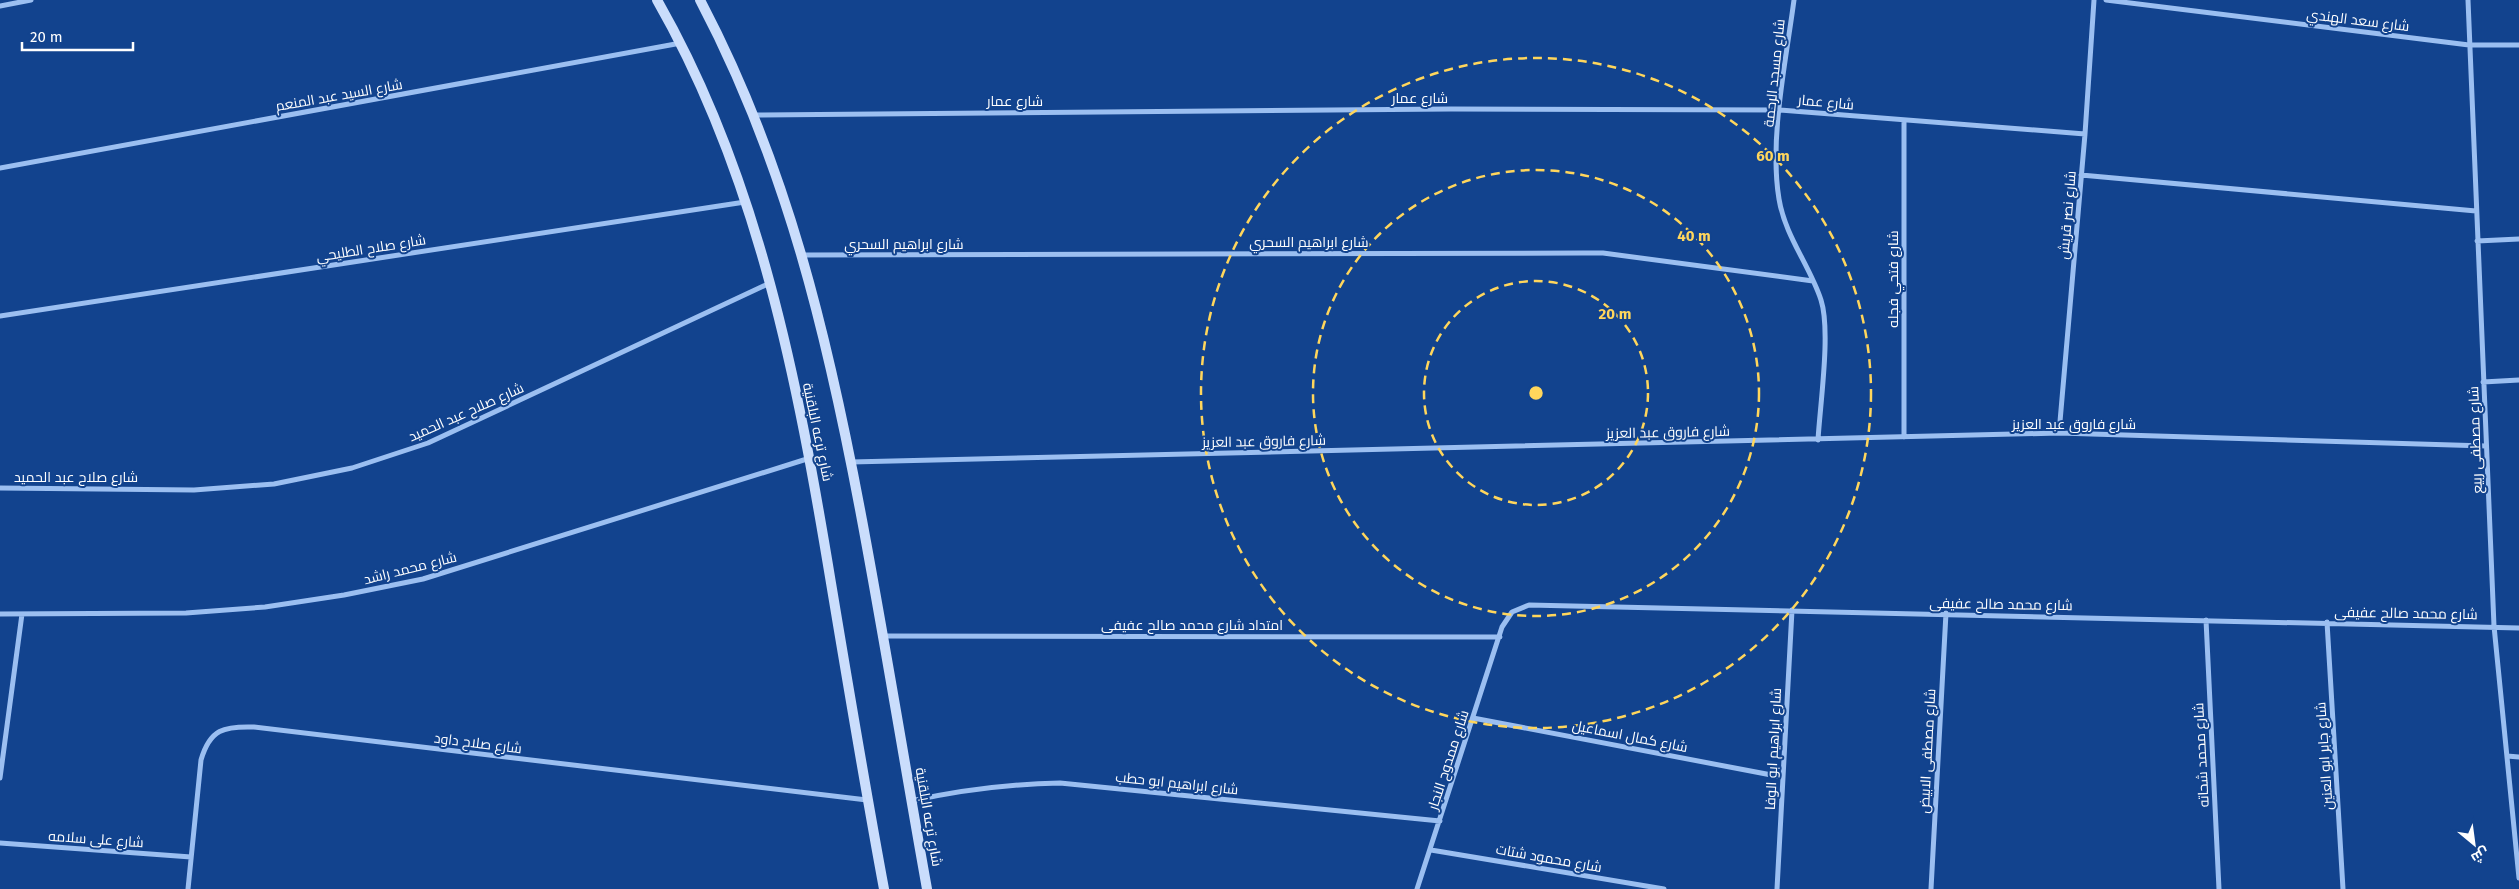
<svg xmlns="http://www.w3.org/2000/svg" width="2519" height="889" font-family="'Fira Sans',Cairo,sans-serif">
	<style>
		.lines { fill: none; stroke-linecap: round; stroke-linejoin: round }
		.street { stroke: #9bbff1; stroke-width: 5 }
		.secondary { stroke: #caddfc; stroke-width: 10 }
		.ring { fill: none; stroke: #ffd65c; stroke-width: 2.5; stroke-dasharray: 9 6 }
		.labels { text-anchor: middle; stroke-width: 4; stroke-linejoin: round; paint-order: stroke }
		.street-label { font-size: 14px; fill: #fff; stroke: #12438e }
		.centre { fill: #ffd65c; stroke: #12438e; stroke-width: 2.5 }
		.ring-label { font-size: 15px; text-anchor: middle; font-weight: bold; fill: #ffd65c; stroke: #12438e; stroke-width: 4; stroke-linejoin: round; paint-order: stroke }
	</style>
	<rect width="100%" height="100%" fill="#12438e"/>
	<g class="lines">
		<path class="street" d="M1794,0C1786,61 1769,139 1779,199C1785,236 1810,266 1821,300C1831,331 1820,405 1818,440
			M2106,0L2469,45H2519
			M2468,0L2494,626L2519,878
			M0,6L31,0
			M754,115L1451,109L1780,110L2085,134
			M0,168L681,43
			M2081,175L2476,211
			M2477,241L2519,239
			M803,255L1583,253H1603L1813,281
			M0,316L745,202
			M2483,382L2519,380
			M2059,433L2085,134L2094,0
			M1904,437V120
			M851,462L2059,433L2486,446
			M0,488L194,490L274,484L352,468L428,443L770,283
			M0,614L186,613L265,607L344,595L423,579L810,458
			M2206,620L2219,889
			M2327,622L2343,889
			M884,636L1500,637
			M1473,718L1782,777
			M2507,756L2519,757
			M0,778L22,614
			M911,801C961,790 1009,784 1060,783L1440,821
			M0,843L191,857
			M1431,850L1664,889
			M188,889L201,760C210,729 224,726 254,727L867,800
			M1417,889L1502,627L1512,612L1529,605L2519,628
			M1777,889L1792,610
			M1931,889L1946,613"/>
		<path class="secondary" d="M657,0C759,178 798,383 831,583C848,685 865,787 884,889
			M700,0C787,165 828,338 862,520C885,643 905,766 927,889"/>
	</g>
	<g class="ring">
		<circle cx="1536" cy="393" r="112"/>
		<circle cx="1536" cy="393" r="223"/>
		<circle cx="1536" cy="393" r="335"/>
	</g>
	<g class="labels">
		<g class="street-label">
			<text transform="translate(2358 20) rotate(7)" y="5">شارع سعد الهندي</text>
			<text transform="translate(1774 73) rotate(-84)" y="5">شارع مسجد الرحمة</text>
			<text transform="translate(339 95) rotate(-10)" y="5">شارع السيد عبد المنعم</text>
			<text x="1420" y="103">شارع عمار</text>
			<text x="1015" y="106">شارع عمار</text>
			<text transform="translate(1826 102) rotate(5)" y="5">شارع عمار</text>
			<text transform="translate(2067 215) rotate(-85)" y="5">شارع نصر قريش</text>
			<text x="1309" y="247">شارع ابراهيم السحري</text>
			<text x="904" y="249">شارع ابراهيم السحري</text>
			<text transform="translate(371 248) rotate(-9)" y="5">شارع صلاح الطليحي</text>
			<text transform="translate(1893 279) rotate(-90)" y="5">شارع فتحي فجله</text>
			<text transform="translate(466 412) rotate(-24)" y="5">شارع صلاح عبد الحميد</text>
			<text x="2074" y="429">شارع فاروق عبد العزيز</text>
			<text transform="translate(818 432) rotate(78)" y="5">شارع ترعه البلقنية</text>
			<text transform="translate(1668 432) rotate(-1)" y="5">شارع فاروق عبد العزيز</text>
			<text transform="translate(2475 440) rotate(-92)" y="5">شارع مصطفى ربيع</text>
			<text transform="translate(1264 441) rotate(-1)" y="5">شارع فاروق عبد العزيز</text>
			<text x="76" y="482">شارع صلاح عبد الحميد</text>
			<text transform="translate(410 568) rotate(-14)" y="5">شارع محمد راشد</text>
			<text transform="translate(2001 604) rotate(1)" y="5">شارع محمد صالح عفيفى</text>
			<text transform="translate(2406 613) rotate(1)" y="5">شارع محمد صالح عفيفى</text>
			<text x="1192" y="630">امتداد شارع محمد صالح عفيفى</text>
			<text transform="translate(1630 736) rotate(11)" y="5">شارع كمال اسماعيل</text>
			<text transform="translate(478 743) rotate(7)" y="5">شارع صلاح داود</text>
			<text transform="translate(1773 749) rotate(-87)" y="5">شارع ابراهيم ابو الوفا</text>
			<text transform="translate(1927 751) rotate(-87)" y="5">شارع مصطفى الابيض</text>
			<text transform="translate(2201 755) rotate(-93)" y="5">شارع محمد شحاته</text>
			<text transform="translate(2324 756) rotate(-94)" y="5">شارع جابر ابو العنين</text>
			<text transform="translate(1448 760) rotate(-72)" y="5">شارع ممدوح النجار</text>
			<text transform="translate(1177 783) rotate(6)" y="5">شارع ابراهيم ابو حطب</text>
			<text transform="translate(929 817) rotate(80)" y="5">شارع ترعه البلقنية</text>
			<text transform="translate(96 839) rotate(4)" y="5">شارع على سلامه</text>
			<text transform="translate(1549 858) rotate(10)" y="5">شارع محمود شتات</text>
		</g>
	</g>
	<circle cx="1536" cy="393" r="8" class="centre"/>
	<g class="ring-label">
		<text x="1773" y="161">60 m</text>
		<text x="1694" y="241">40 m</text>
		<text x="1615" y="319">20 m</text>
	</g>
	<g transform="translate(2474 844) rotate(151)" stroke="#12438e" stroke-width="4" paint-order="stroke">
	<path d="M0-4L9 19L0 12L-9 19Z" fill="#ffffff"/>
	<text y="-8" font-size="14" font-weight="bold" text-anchor="middle" fill="#ffffff">ش</text>
	</g>
	<path d="M22 42v8h111v-8" fill="none" stroke="#ffffff" stroke-width="2.5"/>
	<text x="30" y="42" font-size="15" fill="#ffffff" stroke="#12438e" stroke-width="4" paint-order="stroke">20 m</text>
</svg>
